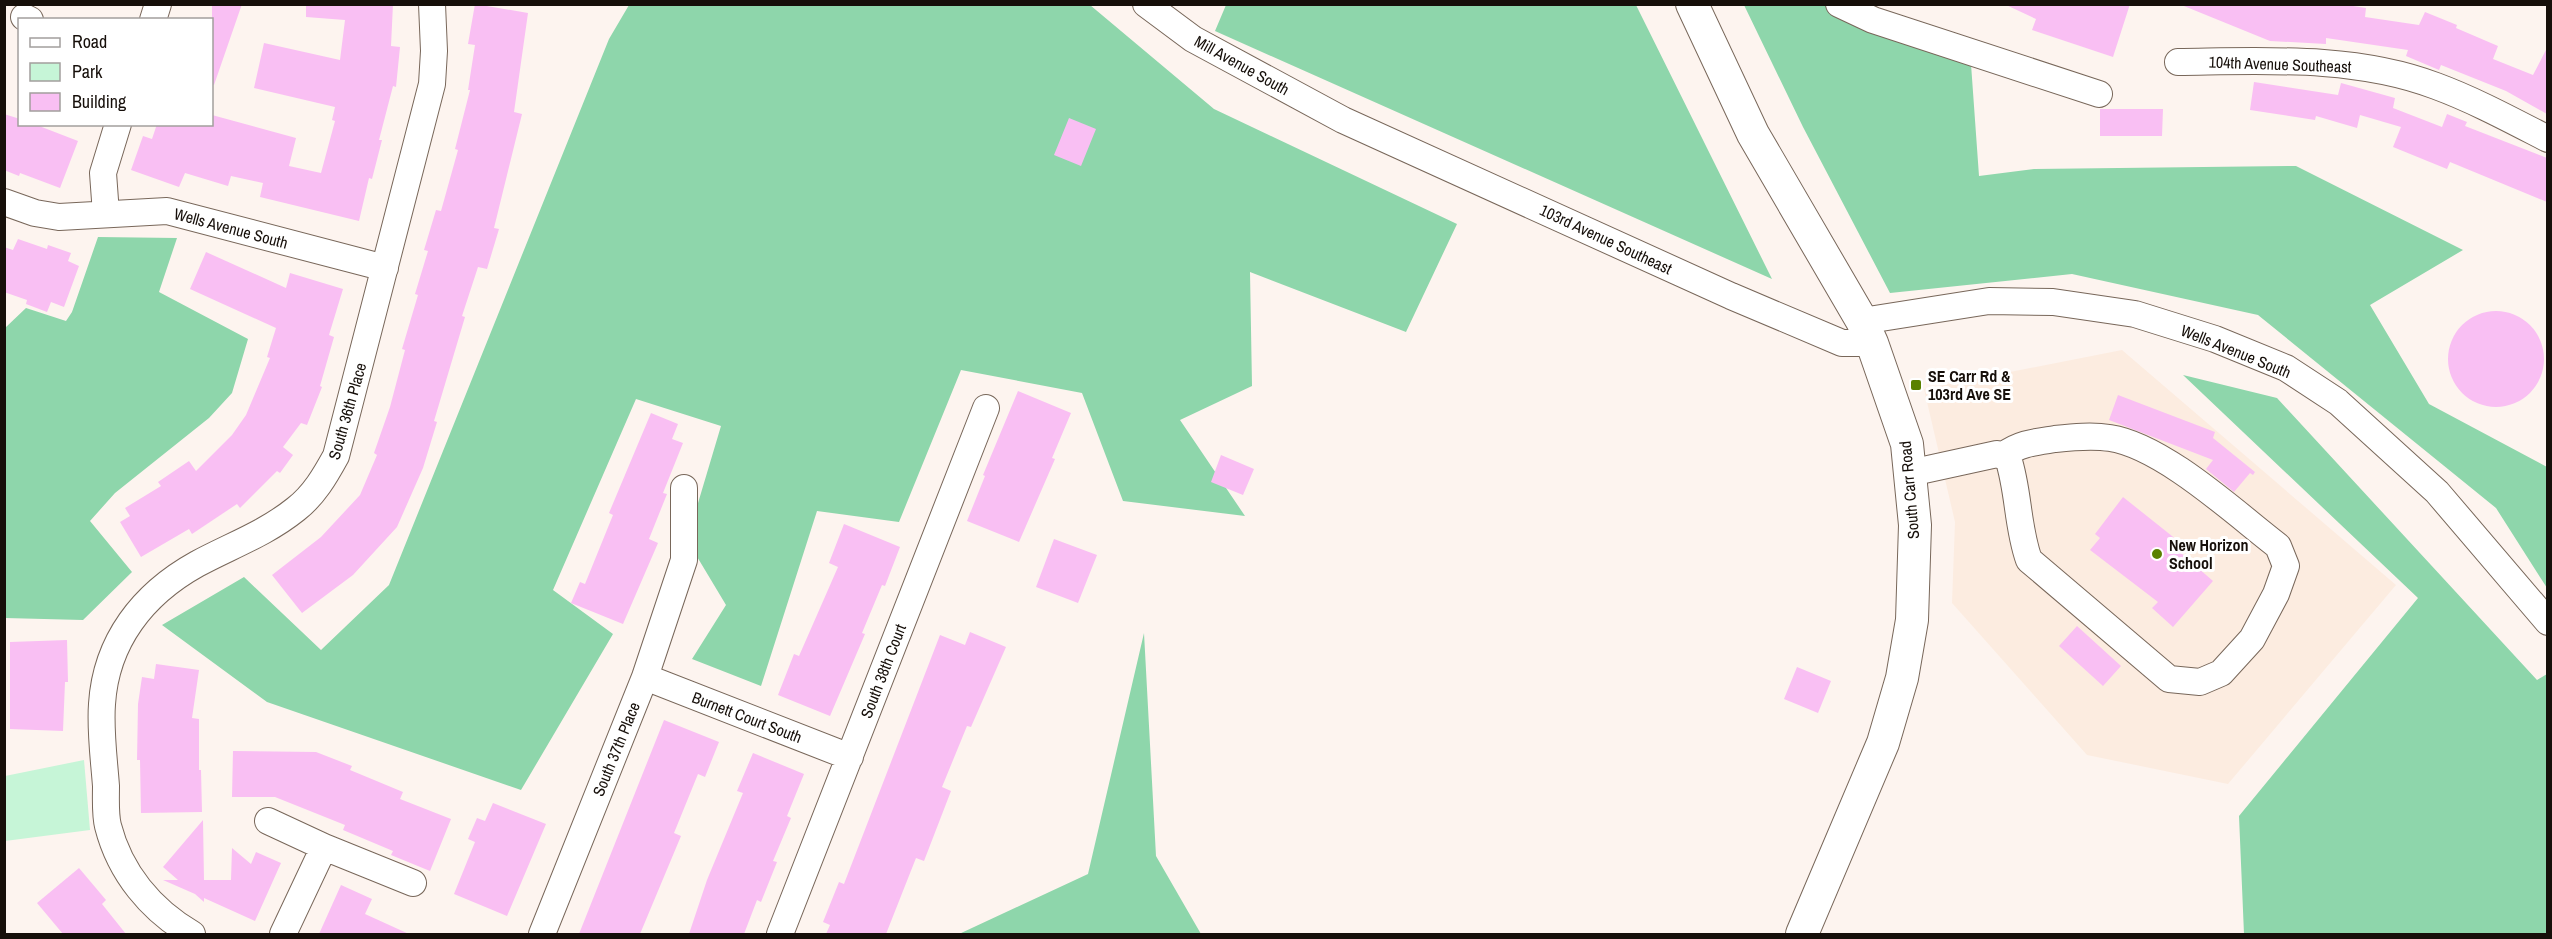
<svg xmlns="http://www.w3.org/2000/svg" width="2552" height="939" font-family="'Archivo Narrow',sans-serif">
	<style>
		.built { fill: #fcece0 }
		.green { fill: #c6f5d7 }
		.forest { fill: #8ed6ab }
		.building { fill: #f9bff3 }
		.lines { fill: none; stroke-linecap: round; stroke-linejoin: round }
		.minor-casing { stroke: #78675a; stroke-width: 28 }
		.major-casing { stroke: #78675a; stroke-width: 34 }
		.minor { stroke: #fff; stroke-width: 26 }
		.major { stroke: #fff; stroke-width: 32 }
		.poi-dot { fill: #5a8100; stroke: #fff; stroke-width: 2 }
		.labels { text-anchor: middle; stroke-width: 6; stroke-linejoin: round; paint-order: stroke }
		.street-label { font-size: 16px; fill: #160f0a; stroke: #fff }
		.poi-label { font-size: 16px; font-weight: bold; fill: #160f0a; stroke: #fff; text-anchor: start }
	</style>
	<rect width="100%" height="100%" fill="#fdf4ef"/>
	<path class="built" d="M2122,350L2396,585L2228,784L2087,755L1952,603L1955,522L1924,389Z"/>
	<path class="green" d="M84,760L90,830L5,841V776Z"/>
	<path class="forest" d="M629,5H1090L1214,109L1457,224L1406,332L1250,272L1252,386L1180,420L1245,516L1123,501L1082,393L961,370L899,522L817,511L761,686L692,659L726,605L687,540L721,426L636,399L553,590L613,634L521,790L267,702L162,625L244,577L321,650L389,585L609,39Z
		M1226,5H1636L1772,279L1215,31Z
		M1744,5H1870L1971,64L1979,176L2034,169L2296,166L2463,250L2370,305L2429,404L2547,467V588L2496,508L2258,315L2072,274L1890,293L1803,127Z
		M98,237L177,238L159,292L248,339L232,393L209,418L115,493L90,521L132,572L83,620L5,618V328L26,308L66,321L72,312Z
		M2183,375L2277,398L2537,680L2547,674V934H2244L2239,816L2418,598Z
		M1144,633L1156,856L1201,934H959L1088,874Z"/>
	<path class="building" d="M212,4H242L214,85L212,84Z
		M306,4H393L391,46L400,47L396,87L393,86L379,140H382L372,179L369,178L359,221L260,197L263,183L231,176L228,186L185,173L179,187L131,170L143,136L152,139L157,124H212V115L296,138L289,166L321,173L335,121L332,120L335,107L254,88L264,43L340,60L345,20L306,17Z
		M475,4L528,13L514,112L522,114L494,228L499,229L487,269L478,267L462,316L465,317L434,421L437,422L423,468L397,527L353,575L302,613L272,575L321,537L360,495L377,455L374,453L390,407L405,350L402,349L418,295L415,294L428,251L424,250L436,210L441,211L458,150L455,149L470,90H468L475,45L468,44Z
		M2004,4H2130L2113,57L2032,30L2036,19Z
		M2179,4H2353V6L2366,8L2365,17L2419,25L2425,12L2457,25L2456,28L2498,46L2493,59L2533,75L2547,48V114L2506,91L2441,65L2439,70L2406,56L2408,50L2326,38V44L2270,41Z
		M2254,82L2338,95L2341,83L2395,98L2393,108L2442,127L2447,114L2467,122L2465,126L2547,158V202L2450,162L2447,169L2393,147L2401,127L2360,115L2357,128L2316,116L2315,120L2250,110Z
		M2100,109H2163L2162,136H2100Z
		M4,114L20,119V124H34L78,141L60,188L20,173L19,176L4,170Z
		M1069,118L1096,129L1081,166L1054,155Z
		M18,239L47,249L48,245L71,253L68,261L79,266L64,307L51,302L47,312L26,304L27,300L4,292V247L13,250Z
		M206,252L286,288L290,273L343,289L329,335L334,337L320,386L322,387L307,425L301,423L283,447L293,455L280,473L277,471L240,508L237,504L192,534L189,529L141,557L120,522L130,516L125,508L161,486L158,482L189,461L196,471L232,435L246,415L270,358L267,357L276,328L190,289Z
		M2448 359a48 48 0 1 1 96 0a48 48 0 1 1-96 0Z
		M1018,391L1071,413L1052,458L1055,459L1019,542L967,521L985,476L983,475Z
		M2118,395L2215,432L2213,438L2255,472L2253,475L2250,473L2234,492L2206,469L2213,460L2109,420Z
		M651,413L678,424L672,439L683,443L663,493L667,494L649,539L658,543L623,624L571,603L580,582L585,584L613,515L609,513Z
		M1221,455L1254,469L1243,495L1211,482Z
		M2123,497L2177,540L2173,546L2213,581L2173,627L2152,608L2158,602L2090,550L2100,538L2095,534Z
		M844,524L900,547L885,586L882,585L862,633L865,634L830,716L778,695L794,654L799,656L838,567L829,563Z
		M1054,539L1097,555L1078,603L1036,587Z
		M2077,626L2121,666L2103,686L2059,646Z
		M970,632L1006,647L971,727L967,726L942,787L951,791L924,861L916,858L886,934H826L830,925L823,922L839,882L844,884L940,635L965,645Z
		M67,640L68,682H65L63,731L10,729V642Z
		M156,664L199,670L192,718L199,719V770H201L202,812L141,813L140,760H137L138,704L142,677L154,679Z
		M1797,667L1831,681L1818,713L1784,699Z
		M664,720L719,742L705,777L698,774L674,833L681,836L640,934H579Z
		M233,751L316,752L352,766L350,770L403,792L400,799L451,819L430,871L391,855L393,851L343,830L345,825L275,797H232Z
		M753,753L804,774L787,816L791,818L773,861L777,862L761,902L757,900L744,934H689L707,880L743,793L737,791Z
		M493,803L546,824L507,916L454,894L475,842L468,839L477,818L485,821Z
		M203,820L204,880H231L232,848L251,864L256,852L281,863L255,921L204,898V902L195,894L163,880H178L163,867Z
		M79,868L106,900L102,904L126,934H63L37,903Z
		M341,885L372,899L365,914L409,934H319Z"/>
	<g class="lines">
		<defs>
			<path id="minor" d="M1146,4L1193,39L1343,120L1731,296L1842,343H1872
				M1839,4L1873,20L2099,94
				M24,17L30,20
				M153,20L158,4
				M2178,62C2262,61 2355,55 2436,86C2474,100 2511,120 2548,139
				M4,202L35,213L59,217L167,211L385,268
				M106,214L103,173L118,124
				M1862,321L1989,301L2053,302L2135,314L2215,339L2286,368L2338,402L2437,492L2548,622
				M1910,473L1997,454L2008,458C2019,491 2017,527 2029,560L2169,679L2200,682L2221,673L2252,639L2276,594L2286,566L2278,546C2235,513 2163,446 2110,438C2092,435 2073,437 2055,439C2036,442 2020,443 2004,455
				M645,677L850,757
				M268,821L324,847L413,883
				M192,934C151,910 120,873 108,826C105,814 106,799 106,786C104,759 100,731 102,704C106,641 143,594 197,564C230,546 265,534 296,509C314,495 325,476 336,456L432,84L434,51L432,4
				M283,934L324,847
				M542,934L645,677L684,560V488
				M780,934L986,408"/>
			<path id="major" d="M1692,4L1753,134L1862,321L1872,343L1907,444L1915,525L1912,620L1902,678L1883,743L1802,934"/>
		</defs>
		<use href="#minor" class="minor-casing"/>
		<use href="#major" class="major-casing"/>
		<use href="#minor" class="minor"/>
		<use href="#major" class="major"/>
	</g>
	<g class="poi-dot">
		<rect x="1910" y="379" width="12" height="12" rx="3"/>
		<circle cx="2157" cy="554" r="6"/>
	</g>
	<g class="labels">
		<g class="street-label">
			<text transform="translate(2280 64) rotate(2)" y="6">104th Avenue Southeast</text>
			<text transform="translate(1242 65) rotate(29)" y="6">Mill Avenue South</text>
			<text transform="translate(231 228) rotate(15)" y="6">Wells Avenue South</text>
			<text transform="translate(1606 239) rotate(25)" y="6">103rd Avenue Southeast</text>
			<text transform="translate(2236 351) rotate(22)" y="6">Wells Avenue South</text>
			<text transform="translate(347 411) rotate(-74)" y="6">South 36th Place</text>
			<text transform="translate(1909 490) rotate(-95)" y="6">South Carr Road</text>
			<text transform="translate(883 671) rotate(-69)" y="6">South 38th Court</text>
			<text transform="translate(747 717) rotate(21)" y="6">Burnett Court South</text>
			<text transform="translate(616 749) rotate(-68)" y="6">South 37th Place</text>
		</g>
		<g class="poi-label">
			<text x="1928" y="382">SE Carr Rd &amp;<tspan x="1928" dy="18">103rd Ave SE</tspan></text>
			<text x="2169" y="551">New Horizon<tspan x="2169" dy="18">School</tspan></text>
		</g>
	</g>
	<rect width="2552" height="939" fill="none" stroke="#160f0a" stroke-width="12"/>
	<rect x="18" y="18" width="195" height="108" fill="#ffffff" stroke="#a29f9d" stroke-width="1.5"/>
	<rect x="30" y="38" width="30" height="9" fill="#ffffff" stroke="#a29f9d" stroke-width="1.5"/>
	<text x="72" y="48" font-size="18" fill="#160f0a">Road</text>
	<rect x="30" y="63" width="30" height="18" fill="#c6f5d7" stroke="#a29f9d" stroke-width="1.5"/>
	<text x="72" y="78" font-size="18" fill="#160f0a">Park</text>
	<rect x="30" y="93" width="30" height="18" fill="#f9bff3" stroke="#a29f9d" stroke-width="1.5"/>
	<text x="72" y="108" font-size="18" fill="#160f0a">Building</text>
</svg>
